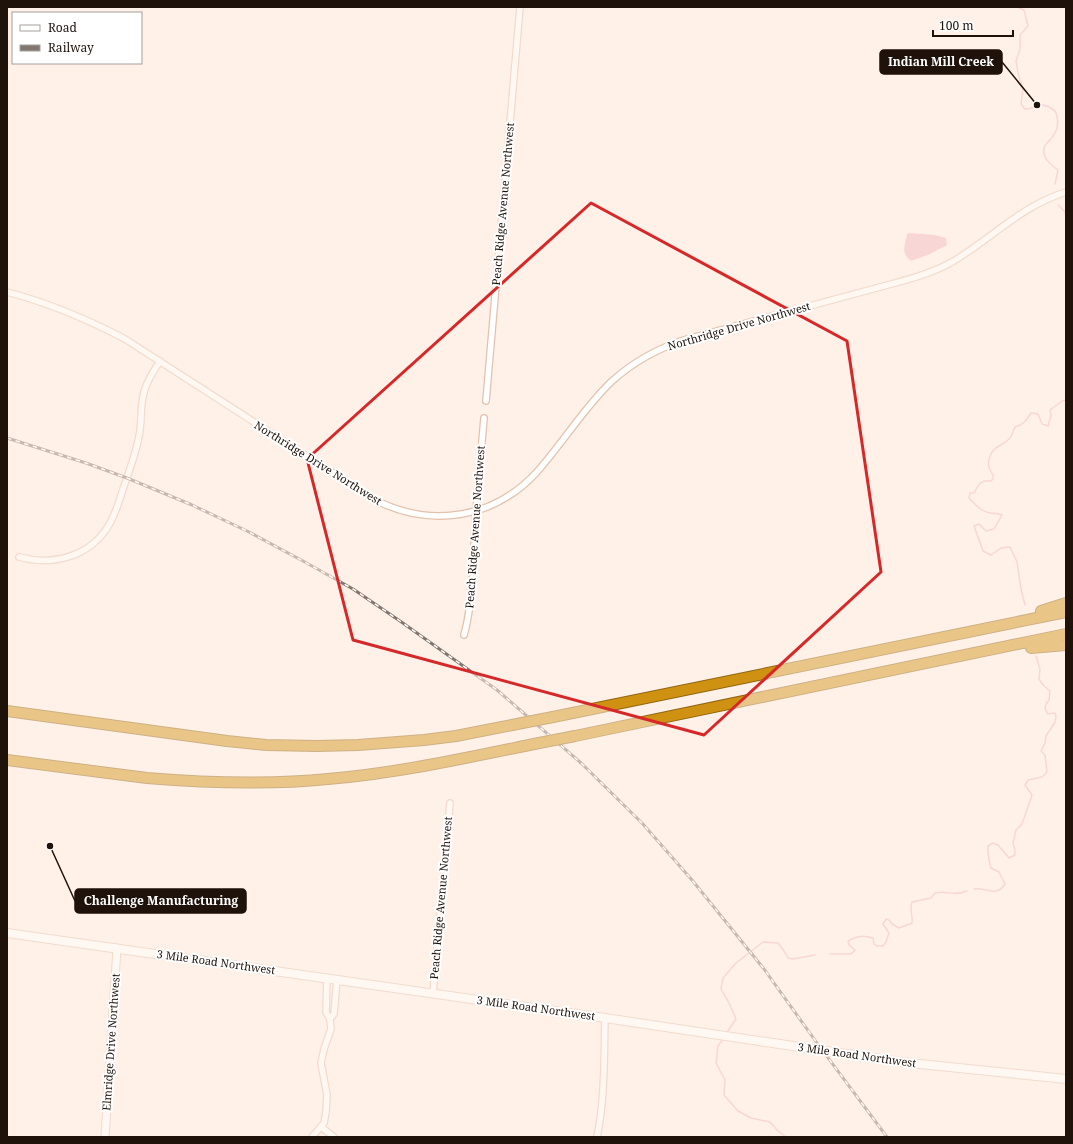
<svg xmlns="http://www.w3.org/2000/svg" width="1073" height="1144" font-family="'Noto Serif',serif">
	<style>
		.water { fill: #f2b7c2 }
		.lines { fill: none; stroke-linecap: round; stroke-linejoin: round }
		.stream { stroke: #f2b7c2; stroke-width: 1.5 }
		.minor-casing { stroke: #e3c1ac; stroke-width: 8 }
		.tertiary-casing { stroke: #e3c1ac; stroke-width: 9 }
		.secondary-casing { stroke: #e3c1ac; stroke-width: 10 }
		.motorway-casing { stroke: #916510; stroke-width: 12 }
		.minor { stroke: #fff; stroke-width: 5.5 }
		.tertiary { stroke: #fff; stroke-width: 7 }
		.secondary { stroke: #fff; stroke-width: 8 }
		.motorway { stroke: #cf9112; stroke-width: 10 }
		.rail-casing { stroke: #83766e; stroke-width: 3 }
		.rail { stroke: #fff; stroke-width: 1.5; stroke-dasharray: 4.5; stroke-linecap: butt }
		.motorway-bridge-casing { stroke: #916510; stroke-width: 12; stroke-linecap: butt }
		.motorway-bridge { stroke: #cf9112; stroke-width: 10 }
		.marked { fill: none; stroke: #d62828; stroke-width: 3; stroke-linejoin: round }
		.labels { text-anchor: middle; stroke-width: 4; stroke-linejoin: round; paint-order: stroke }
		.street-label { font-size: 11px; fill: #1e120b; stroke: #fff }
		.leader { fill: none; stroke: #1e120b; stroke-width: 1.5 }
		.callout-dot { fill: #1e120b; stroke: #fff; stroke-width: 1.5 }
		.callout { fill: #1e120b; stroke: #1e120b; stroke-width: 1.5 }
		.callout-label { font-size: 12px; text-anchor: middle; font-weight: bold; fill: #fff }
	</style>
	<rect width="100%" height="100%" fill="#fff1e8"/>
	<path class="water" d="M909,233L935,235L946,238L947,245L930,254L911,261C900,252 905,246 907,234Z"/>
	<g class="lines">
		<path class="stream" d="M1017,7L1024,10L1028,26L1020,35V49L1016,61L1018,73L1023,89L1021,104L1025,109C1032,110 1035,104 1042,105C1045,106 1049,106 1051,108C1060,113 1059,129 1053,136C1051,140 1045,143 1044,148C1042,158 1051,165 1058,170L1055,184
			M1058,205L1066,213
			M1025,605L1021,589L1017,562L1010,547L1001,548L991,555L983,551L974,526L979,524L986,531L994,529L1002,515C997,513 995,514 990,513C981,512 975,504 969,498L970,493H974C979,484 980,480 991,481L993,479V475C990,470 987,466 989,459C993,445 1000,448 1009,439C1012,436 1013,431 1015,427C1023,425 1026,421 1031,413L1038,414L1042,424L1048,426L1051,416L1050,410L1062,401L1066,400
			M974,889C986,887 996,898 1005,884L999,872L991,868C989,860 987,854 988,846L993,843L998,845L1009,858L1015,855V850L1013,843L1016,830L1022,824L1032,795L1025,785L1028,780L1042,777L1047,772L1045,755L1041,751L1045,743L1046,736L1055,722L1056,717L1055,713L1048,714L1045,709L1046,704L1049,700L1050,691L1043,685L1039,679L1040,669L1036,656
			M830,954H851L855,950L849,945L848,941C857,936 863,935 873,938L874,944L877,946H883L886,942L889,933L883,924L886,919L889,920L892,924L899,928L912,923C913,913 909,911 912,902L931,898L935,893C948,890 953,897 967,891
			M727,1032L736,1019L729,1003L721,989L723,978L736,963L763,942L778,943L784,951L788,958L793,959L815,955
			M723,1039L718,1046L716,1063L725,1080L724,1095L738,1111L751,1118L770,1122L777,1130L786,1137"/>
		<defs>
			<path id="minor" d="M7,292C49,303 87,319 125,339L375,500C431,528 493,519 536,473C562,444 583,409 611,382C633,362 658,348 687,339L895,283C918,277 941,270 960,257C996,234 1024,205 1066,192
				M486,401L520,7
				M19,557C53,566 90,557 109,525C116,513 120,499 124,486C130,469 136,453 139,436C142,423 140,410 143,397C145,384 153,372 160,361
				M464,635C473,603 473,562 475,528C477,492 481,455 484,418
				M433,993L450,803
				M330,1019L334,1014L337,979
				M321,1127L334,1137
				M312,1137L324,1123L326,1112L327,1095L321,1063L324,1049L331,1029L330,1019L326,1012L327,978
				M597,1137C605,1098 604,1057 605,1018"/>
			<path id="tertiary" d="M105,1137L117,948"/>
			<path id="secondary" d="M7,933L605,1018L900,1062L1066,1079"/>
			<path id="motorway" d="M1041,611L1066,603
				M1031,648L1066,645
				M7,711L227,741L266,745L317,746L358,745L424,740L456,736L512,725
				M553,717L1066,612
				M575,736L1066,634
				M7,760L147,778C207,783 268,785 328,779C398,773 466,758 534,744"/>
		</defs>
		<use href="#minor" class="minor-casing"/>
		<use href="#tertiary" class="tertiary-casing"/>
		<use href="#secondary" class="secondary-casing"/>
		<use href="#motorway" class="motorway-casing"/>
		<use href="#minor" class="minor"/>
		<use href="#tertiary" class="tertiary"/>
		<use href="#secondary" class="secondary"/>
		<use href="#motorway" class="motorway"/>
		<defs>
			<path id="rail" d="M7,438L86,463L127,478L192,505L247,531L303,561L353,589L400,621L497,690L581,763L642,823L692,880L764,969L817,1043L887,1137"/>
		</defs>
		<use href="#rail" class="rail-casing"/>
		<use href="#rail" class="rail"/>
		<defs>
			<path id="motorway-bridge" d="M512,725L553,717
				M534,744L575,736"/>
		</defs>
		<use href="#motorway-bridge" class="motorway-bridge-casing"/>
		<use href="#motorway-bridge" class="motorway-bridge"/>
	</g>
	<path d="M0 0H1073V1144H0ZM591,203L847,341L881,572L704,735L353,640L307,459Z" fill="#fff1e8" fill-opacity=".55" fill-rule="evenodd"/>
	<path class="marked" d="M591,203L847,341L881,572L704,735L353,640L307,459Z"/>
	<g class="labels">
		<g class="street-label">
			<text transform="translate(503 204) rotate(-85)" y="4">Peach Ridge Avenue Northwest</text>
			<text transform="translate(739 326) rotate(-16)" y="4">Northridge Drive Northwest</text>
			<text transform="translate(318 463) rotate(32)" y="4">Northridge Drive Northwest</text>
			<text transform="translate(475 527) rotate(-86)" y="4">Peach Ridge Avenue Northwest</text>
			<text transform="translate(441 898) rotate(-85)" y="4">Peach Ridge Avenue Northwest</text>
			<text transform="translate(216 962) rotate(8)" y="4">3 Mile Road Northwest</text>
			<text transform="translate(536 1008) rotate(8)" y="4">3 Mile Road Northwest</text>
			<text transform="translate(111 1042) rotate(-86)" y="4">Elmridge Drive Northwest</text>
			<text transform="translate(857 1055) rotate(8)" y="4">3 Mile Road Northwest</text>
		</g>
	</g>
	<path class="leader" d="M1037 105L1002 62M50 846L75 901"/>
	<g class="callout-dot">
		<circle cx="1037" cy="105" r="4"/>
		<circle cx="50" cy="846" r="4"/>
	</g>
	<g class="callout">
		<rect x="880" y="50" width="122" height="24" rx="4"/>
		<rect x="75" y="889" width="171" height="24" rx="4"/>
	</g>
	<g class="callout-label">
		<text x="941" y="66">Indian Mill Creek</text>
		<text x="161" y="905">Challenge Manufacturing</text>
	</g>
	<rect width="1073" height="1144" fill="none" stroke="#1e120b" stroke-width="16"/>
	<rect x="12" y="12" width="130" height="52" fill="#ffffff" stroke="#a5a09d"/>
	<rect x="20" y="25" width="20" height="6" fill="#ffffff" stroke="#a5a09d"/>
	<text x="48" y="32" font-size="12" fill="#1e120b">Road</text>
	<rect x="20" y="45" width="20" height="6" fill="#83766e" stroke="#a5a09d"/>
	<text x="48" y="52" font-size="12" fill="#1e120b">Railway</text>
	<path d="M933 30v6h80v-6" fill="none" stroke="#1e120b" stroke-width="2"/>
	<text x="939" y="30" font-size="12" fill="#1e120b" stroke="#ffffff" stroke-width="3" paint-order="stroke">100 m</text>
</svg>
